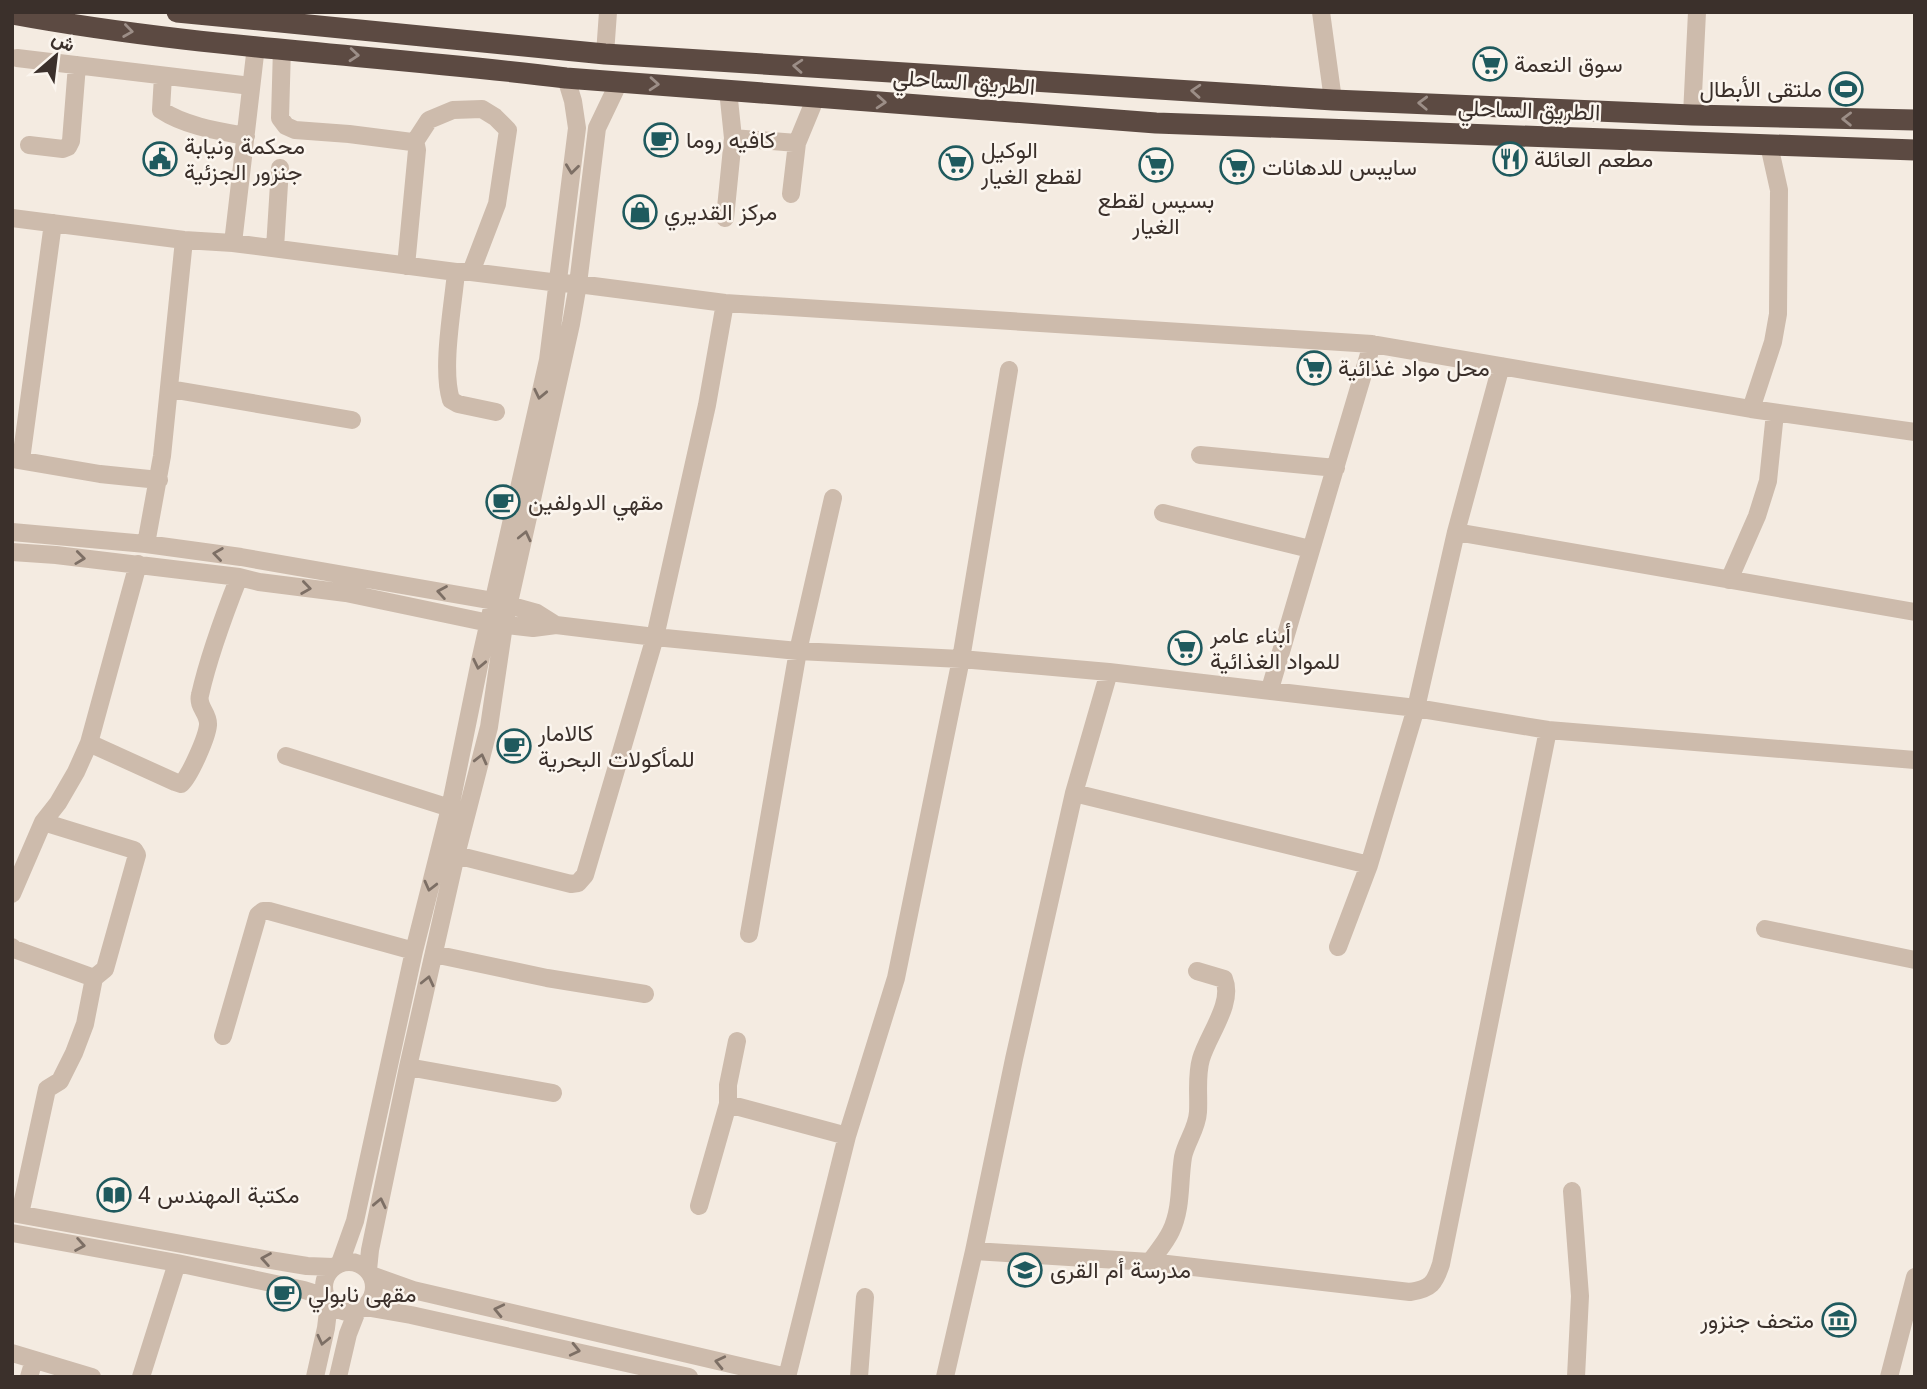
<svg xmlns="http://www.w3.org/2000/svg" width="1927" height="1389" font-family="Arial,Vazirmatn,sans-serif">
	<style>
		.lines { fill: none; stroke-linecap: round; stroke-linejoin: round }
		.minor { stroke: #cdbbac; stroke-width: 18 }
		.highway { stroke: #5c4a42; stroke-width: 21 }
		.oneway { stroke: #9c8e87 }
		.oneway2 { stroke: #7d6f65 }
		.labels { text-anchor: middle; stroke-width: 5; stroke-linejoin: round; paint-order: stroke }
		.poi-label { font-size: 23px; fill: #3b302b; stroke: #fbf5ee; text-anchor: start }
		.street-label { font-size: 23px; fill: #3b302b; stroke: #fbf5ee }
	</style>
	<rect width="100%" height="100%" fill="#f4ebe1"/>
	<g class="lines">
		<path class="minor" d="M1321,12L1333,100
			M282,48L280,118L286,126L295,130L349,134L412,142L416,145L417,150L406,266
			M605,54L608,12
			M17,58L251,86
			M163,76L161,110C185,126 218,131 246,136
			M1692,115L1697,12
			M733,138L797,143L816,97
			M414,143L429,120L453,110L482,109L495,117L508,130L497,204L471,272
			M29,145L63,149L68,147L71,141L77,65
			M791,194L797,143
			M12,218L184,240L233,243L456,272H471L559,283L578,284L725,303L1372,344L1751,409L1915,432
			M725,218L733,138L728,90
			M233,243L256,46
			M275,248L280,168
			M456,272C453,307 441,368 451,400L458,404L496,412
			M170,389L352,420
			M1751,409L1773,342L1778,314L1779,190L1769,145
			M1200,455L1336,468
			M12,459L100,474L159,480
			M21,460L53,223
			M1163,513L1310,549
			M12,532L146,544L241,557L494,601L537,613L556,625
			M1456,532L1915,612
			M146,544L162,456L184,240
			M12,552L56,555L239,577L259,582L346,593L489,623L533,628L556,625L655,637L798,651L961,659L1109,672L1416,708L1548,730L1915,760
			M1729,580L1757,516L1768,481L1775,413
			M1270,689C1303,574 1338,459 1372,344
			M89,743L175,782L181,784C190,776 207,737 208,725C209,713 197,707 200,695C209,655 224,615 239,577
			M286,756L450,808
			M1074,793L1369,865
			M456,855L571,884L578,883L585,875L655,637L707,405L725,303
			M12,894L43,822L58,803L76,772L89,743L138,564
			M1765,929L1915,960
			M749,934L798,651L833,498
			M12,947L14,949L94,978
			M1338,947L1369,865L1416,708L1456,532L1501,366
			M434,954L547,978L645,994
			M223,1036L258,915L263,911H269L414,951
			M408,1067L553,1093
			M728,1104L847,1136
			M1572,1191L1580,1296L1576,1377
			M699,1206L728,1104V1085L737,1041
			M12,1213L264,1259L307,1266L333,1267
			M20,1214L47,1089L60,1081L74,1053L85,1024L94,978L105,969L137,855L134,850L43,822
			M12,1233L177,1263L304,1290L326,1297
			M974,1251L1150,1262L1410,1292C1431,1289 1435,1283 1441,1264L1548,730
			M324 1287a25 25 0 1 1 50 0a25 25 0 1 1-50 0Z
			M1150,1262C1157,1252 1166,1242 1171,1231C1182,1208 1179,1182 1183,1157C1186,1142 1197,1129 1198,1112C1199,1094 1196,1076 1201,1059C1208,1035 1234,1003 1224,979L1197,971
			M340,1263L355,1221L414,951L450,808L480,661L548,360L577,128L573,101L566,78
			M368,1270L370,1250L408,1067L456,855L489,727L504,625L571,324L578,284L597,128L619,82
			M371,1275L413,1290L787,1377
			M365,1307L411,1315L689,1377
			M12,1353L92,1377
			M29,1377L34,1360
			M141,1377L177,1263
			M315,1377L326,1328L329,1303
			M338,1377L348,1334L357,1311
			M787,1377L847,1136L896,978L961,659L1009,370
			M859,1377L865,1297
			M945,1377L974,1251L1014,1059L1074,793L1109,672
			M1889,1377L1915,1277"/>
		<path class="highway" d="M177,12L605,54L1333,100L1692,115L1915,120
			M12,14C195,48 382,55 566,78L1156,123L1915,150"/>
	</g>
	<defs><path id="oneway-chevron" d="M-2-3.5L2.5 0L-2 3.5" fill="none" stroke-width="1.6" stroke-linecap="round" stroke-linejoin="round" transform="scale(1.75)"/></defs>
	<g class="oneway">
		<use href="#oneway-chevron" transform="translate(128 31) rotate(8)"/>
		<use href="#oneway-chevron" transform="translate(354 55) rotate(5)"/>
		<use href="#oneway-chevron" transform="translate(798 66) rotate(-176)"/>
		<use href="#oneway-chevron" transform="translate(654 84) rotate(4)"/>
		<use href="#oneway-chevron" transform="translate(1196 91) rotate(-176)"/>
		<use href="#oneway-chevron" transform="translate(881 102) rotate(4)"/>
		<use href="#oneway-chevron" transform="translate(1423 103) rotate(-178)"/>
		<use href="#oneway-chevron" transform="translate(1847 119) rotate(-179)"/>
	</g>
	<g class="oneway2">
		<use href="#oneway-chevron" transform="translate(572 169) rotate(97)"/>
		<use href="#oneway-chevron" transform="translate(540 394) rotate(102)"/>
		<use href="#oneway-chevron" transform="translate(525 536) rotate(-77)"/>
		<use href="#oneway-chevron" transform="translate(218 554) rotate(-172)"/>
		<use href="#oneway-chevron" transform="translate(80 558) rotate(7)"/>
		<use href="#oneway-chevron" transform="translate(306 588) rotate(8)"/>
		<use href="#oneway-chevron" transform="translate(442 592) rotate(-170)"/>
		<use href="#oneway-chevron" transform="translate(479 664) rotate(102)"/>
		<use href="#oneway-chevron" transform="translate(481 759) rotate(-76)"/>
		<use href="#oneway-chevron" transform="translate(430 886) rotate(104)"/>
		<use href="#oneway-chevron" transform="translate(428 981) rotate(-77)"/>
		<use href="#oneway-chevron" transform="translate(380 1203) rotate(-78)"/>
		<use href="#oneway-chevron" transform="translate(80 1245) rotate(10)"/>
		<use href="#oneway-chevron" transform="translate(266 1259) rotate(-170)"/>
		<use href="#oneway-chevron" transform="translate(499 1310) rotate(-167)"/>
		<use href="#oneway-chevron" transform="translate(323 1340) rotate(103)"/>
		<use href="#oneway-chevron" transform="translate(575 1350) rotate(13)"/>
		<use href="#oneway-chevron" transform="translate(720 1362) rotate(-167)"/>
	</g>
	<defs>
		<symbol id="supermarket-ring" viewBox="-11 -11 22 22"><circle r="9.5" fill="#fbf5ee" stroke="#1f5a5e" stroke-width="1.5"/><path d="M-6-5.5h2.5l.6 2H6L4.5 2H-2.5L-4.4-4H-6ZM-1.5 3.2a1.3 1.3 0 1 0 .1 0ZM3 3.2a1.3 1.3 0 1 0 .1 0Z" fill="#1f5a5e"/></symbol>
		<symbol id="stadium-ring" viewBox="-11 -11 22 22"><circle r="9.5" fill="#fbf5ee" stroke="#1f5a5e" stroke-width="1.5"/><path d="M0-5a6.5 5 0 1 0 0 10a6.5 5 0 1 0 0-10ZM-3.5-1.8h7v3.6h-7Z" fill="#1f5a5e"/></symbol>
		<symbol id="cafe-ring" viewBox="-11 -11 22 22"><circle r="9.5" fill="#fbf5ee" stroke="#1f5a5e" stroke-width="1.5"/><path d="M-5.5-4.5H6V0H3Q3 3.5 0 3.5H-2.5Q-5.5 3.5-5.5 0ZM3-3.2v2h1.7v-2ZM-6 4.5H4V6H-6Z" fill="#1f5a5e"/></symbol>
		<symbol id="civic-ring" viewBox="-11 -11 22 22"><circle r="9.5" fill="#fbf5ee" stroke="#1f5a5e" stroke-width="1.5"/><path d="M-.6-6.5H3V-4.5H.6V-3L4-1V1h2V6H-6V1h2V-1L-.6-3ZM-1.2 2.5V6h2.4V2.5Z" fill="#1f5a5e"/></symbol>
		<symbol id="restaurant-ring" viewBox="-11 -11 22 22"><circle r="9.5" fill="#fbf5ee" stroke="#1f5a5e" stroke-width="1.5"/><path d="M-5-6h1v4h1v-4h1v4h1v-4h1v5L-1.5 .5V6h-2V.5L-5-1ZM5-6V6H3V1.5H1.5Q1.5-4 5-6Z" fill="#1f5a5e"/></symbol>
		<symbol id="shop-ring" viewBox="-11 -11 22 22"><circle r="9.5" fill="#fbf5ee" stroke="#1f5a5e" stroke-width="1.5"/><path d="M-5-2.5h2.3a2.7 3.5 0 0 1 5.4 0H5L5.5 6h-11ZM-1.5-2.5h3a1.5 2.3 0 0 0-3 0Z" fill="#1f5a5e"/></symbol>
		<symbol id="library-ring" viewBox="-11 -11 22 22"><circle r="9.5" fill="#fbf5ee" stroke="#1f5a5e" stroke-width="1.5"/><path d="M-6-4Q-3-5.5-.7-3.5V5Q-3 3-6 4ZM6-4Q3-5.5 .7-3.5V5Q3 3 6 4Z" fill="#1f5a5e"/></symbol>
		<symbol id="school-ring" viewBox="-11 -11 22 22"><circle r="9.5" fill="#fbf5ee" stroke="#1f5a5e" stroke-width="1.5"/><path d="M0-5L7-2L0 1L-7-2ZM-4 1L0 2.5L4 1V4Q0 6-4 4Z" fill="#1f5a5e"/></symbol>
		<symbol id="museum-ring" viewBox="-11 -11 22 22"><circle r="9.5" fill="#fbf5ee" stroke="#1f5a5e" stroke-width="1.5"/><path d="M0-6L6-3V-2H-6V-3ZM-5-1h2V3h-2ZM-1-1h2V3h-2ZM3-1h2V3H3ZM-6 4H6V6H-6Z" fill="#1f5a5e"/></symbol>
	</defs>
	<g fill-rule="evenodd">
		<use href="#supermarket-ring" x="1471" y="45" width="38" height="38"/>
		<use href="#stadium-ring" x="1827" y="70" width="38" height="38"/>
		<use href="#cafe-ring" x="642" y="121" width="38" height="38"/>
		<use href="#civic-ring" x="141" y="140" width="38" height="38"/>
		<use href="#restaurant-ring" x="1491" y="140" width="38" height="38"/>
		<use href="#supermarket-ring" x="937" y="144" width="38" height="38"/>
		<use href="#supermarket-ring" x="1137" y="146" width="38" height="38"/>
		<use href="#supermarket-ring" x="1218" y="148" width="38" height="38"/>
		<use href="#shop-ring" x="621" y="193" width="38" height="38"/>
		<use href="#supermarket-ring" x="1295" y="349" width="38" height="38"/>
		<use href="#cafe-ring" x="484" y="483" width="38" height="38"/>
		<use href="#supermarket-ring" x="1166" y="629" width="38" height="38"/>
		<use href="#cafe-ring" x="495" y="727" width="38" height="38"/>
		<use href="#library-ring" x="95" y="1176" width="38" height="38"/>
		<use href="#school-ring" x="1006" y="1251" width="38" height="38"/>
		<use href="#cafe-ring" x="265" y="1275" width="38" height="38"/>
		<use href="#museum-ring" x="1820" y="1301" width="38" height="38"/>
	</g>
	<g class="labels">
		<g class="poi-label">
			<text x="1514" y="72">سوق النعمة</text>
			<text x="1822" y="97" text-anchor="end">ملتقى الأبطال</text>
			<text x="686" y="148">كافيه روما</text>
			<text x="184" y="154">محكمة ونيابة<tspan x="184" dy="26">جنزور الجزئية</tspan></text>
			<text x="981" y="158">الوكيل<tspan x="981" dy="26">لقطع الغيار</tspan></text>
			<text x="1534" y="167">مطعم العائلة</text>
			<text x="1262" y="175">سايبس للدهانات</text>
			<text x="1156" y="208" text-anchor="middle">بسيس لقطع<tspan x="1156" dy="26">الغيار</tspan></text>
			<text x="664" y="220">مركز القديري</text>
			<text x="1338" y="376">محل مواد غذائية</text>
			<text x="528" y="510">مقهي الدولفين</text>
			<text x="1210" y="643">أبناء عامر<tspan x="1210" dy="26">للمواد الغذائية</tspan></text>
			<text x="538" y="741">كالامار<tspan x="538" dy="26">للمأكولات البحرية</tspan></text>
			<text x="138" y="1203">مكتبة المهندس 4</text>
			<text x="1050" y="1278">مدرسة أم القرى</text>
			<text x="308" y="1302">مقهى نابولي</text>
			<text x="1814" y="1328" text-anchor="end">متحف جنزور</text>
		</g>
		<g class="street-label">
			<text transform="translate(964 82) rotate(4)" y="8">الطريق الساحلي</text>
			<text transform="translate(1529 110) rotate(2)" y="8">الطريق الساحلي</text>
		</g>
	</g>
	<rect width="1927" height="1389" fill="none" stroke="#3b302b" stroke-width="28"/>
	<g transform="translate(56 56) rotate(28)" stroke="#fbf5ee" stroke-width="5" paint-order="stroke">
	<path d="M0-5L12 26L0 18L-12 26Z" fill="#3b302b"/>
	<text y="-10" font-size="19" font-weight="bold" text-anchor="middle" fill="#3b302b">ش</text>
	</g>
</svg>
